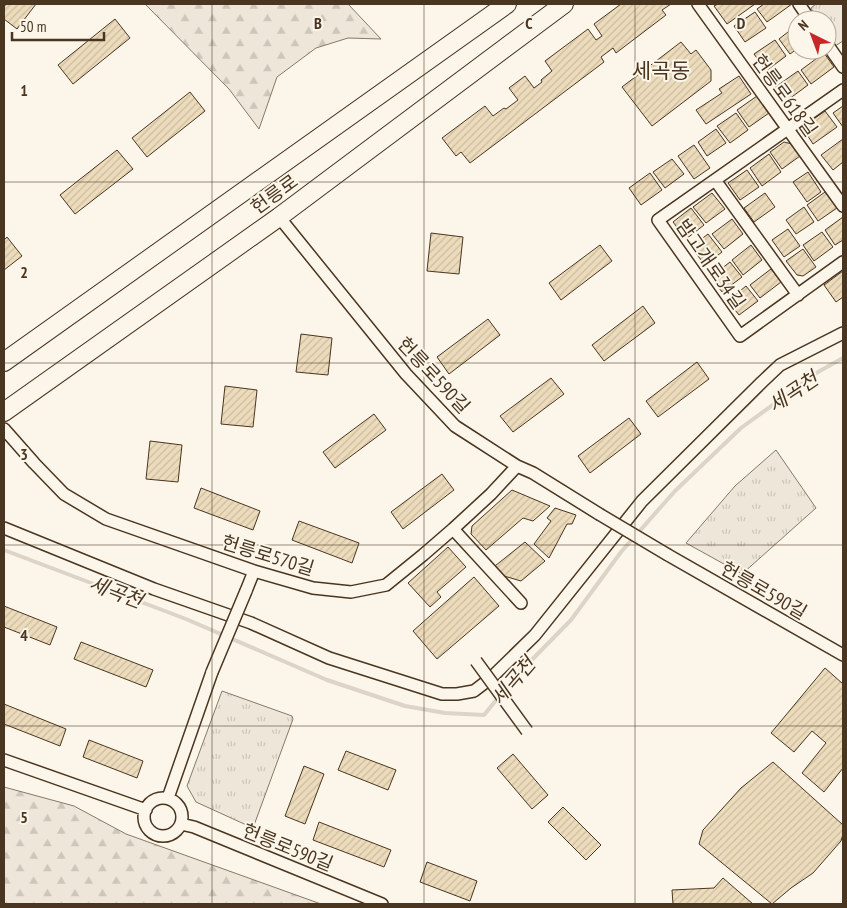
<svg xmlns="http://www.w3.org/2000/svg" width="847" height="908" font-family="'PT Sans Narrow','Noto Sans KR',sans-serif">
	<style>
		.forest { fill: url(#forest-firs); stroke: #887966 }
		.park { fill: url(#park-tufts); stroke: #887966 }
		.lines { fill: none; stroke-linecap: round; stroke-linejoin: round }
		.stream { stroke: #dcd4c6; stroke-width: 4 }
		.building { fill: url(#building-hatch); stroke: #4a3520 }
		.street-casing { stroke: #4a3520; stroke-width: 14 }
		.primary-casing { stroke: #4a3520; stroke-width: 20 }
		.street { stroke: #fbf6e9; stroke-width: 11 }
		.primary { stroke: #fbf6e9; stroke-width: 18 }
		.street-bridge-casing { stroke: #4a3520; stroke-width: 14; stroke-linecap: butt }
		.street-bridge { stroke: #fbf6e9; stroke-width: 11 }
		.grid { fill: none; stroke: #4a3520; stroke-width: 1; stroke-opacity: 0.55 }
		.labels { text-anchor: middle; stroke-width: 4; stroke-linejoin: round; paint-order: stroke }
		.street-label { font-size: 19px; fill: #4a3520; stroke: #fbf6e9 }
		.water-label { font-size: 20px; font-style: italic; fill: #4a3520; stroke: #fbf6e9 }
		.quarter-label { font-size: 21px; fill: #4a3520; stroke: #fbf6e9 }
		.grid-label { font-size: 16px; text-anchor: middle; font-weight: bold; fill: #4a3520; stroke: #fbf6e9; stroke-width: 4; stroke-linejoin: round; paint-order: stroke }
	</style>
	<defs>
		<pattern id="forest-firs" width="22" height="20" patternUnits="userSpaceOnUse" patternTransform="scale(1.25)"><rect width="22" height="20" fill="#ede6d9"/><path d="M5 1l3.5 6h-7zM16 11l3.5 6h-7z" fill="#cdc6ba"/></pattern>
		<pattern id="park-tufts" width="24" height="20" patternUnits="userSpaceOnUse" patternTransform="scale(1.25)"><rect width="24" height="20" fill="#ede6d9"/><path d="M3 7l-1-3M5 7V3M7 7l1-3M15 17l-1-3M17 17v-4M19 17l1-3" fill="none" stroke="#cdc6ba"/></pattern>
		<pattern id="building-hatch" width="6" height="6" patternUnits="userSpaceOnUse" patternTransform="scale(1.25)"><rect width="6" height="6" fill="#ecdcbc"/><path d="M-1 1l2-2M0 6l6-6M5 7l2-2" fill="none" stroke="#ccbda1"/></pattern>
	</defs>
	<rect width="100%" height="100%" fill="#fbf6e9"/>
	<path class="forest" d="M145,4H348L381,39L348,38L316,48L277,77L259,129L229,89Z
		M4,787L74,806L126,834L321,904H4Z"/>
	<path class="park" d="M816,4H843V41L835,46L827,33V20H818L811,8Z
		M776,450L816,508L742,574L686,543L735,486Z
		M222,691L292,716L293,719L253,828L196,802L187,786Z"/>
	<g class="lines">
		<path class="stream" d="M4,550L186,619L327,680L405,706L445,713L484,715L515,677L571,620L621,552L675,491L741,428L818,372L843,358"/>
	</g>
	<path class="building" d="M6,4H36L17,29L4,19V7Z
		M621,4H671L662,10L666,15L616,53L613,48L601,57L604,62L470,163L461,152L456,156L442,138L485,106L493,116L504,108L506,109L518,100L509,88L525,76L534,88L542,82L541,80L552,71L545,61L588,29L596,40L602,36L594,24Z
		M718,4H755L727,24L714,6Z
		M764,4H792L767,22L757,9Z
		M755,12L766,28L745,42L734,26Z
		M115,19L130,38L73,84L58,65Z
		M797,25V49L790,54L779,39Z
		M775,40L786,56L766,71L754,54Z
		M681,42L691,54L696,50L711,70V81L652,126L622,87Z
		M824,53L834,67L811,84L801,70Z
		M798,71L808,85L785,102L774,88Z
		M739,76L751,94L706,124L696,110L722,93L719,89Z
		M190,92L205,111L147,157L132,138Z
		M757,96L769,113L749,127L737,110Z
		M843,106V127L833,113Z
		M825,111L837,127L813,144L802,127Z
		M736,113L748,130L730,143L717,126Z
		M716,129L726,143L707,156L698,142Z
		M843,139V162L833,170L821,155Z
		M784,142L792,144L800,156L782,169L770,152Z
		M694,145L710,168L694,179L678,156Z
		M117,150L133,169L75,214L60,195Z
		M769,154L781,172L762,186L750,168Z
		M672,159L684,174L665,188L653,172Z
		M747,170L759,187L740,200L728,183Z
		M808,172L821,192L807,202L793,182Z
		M650,173L662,190L641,205L629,188Z
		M825,192L837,208L818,221L807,205Z
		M712,193L725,209L706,223L693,207Z
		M765,193L775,207L754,222L744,208Z
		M804,207L814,222L796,234L786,220Z
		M691,208L704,225L686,239L673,222Z
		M843,217V240L835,245L825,230Z
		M732,219L743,234L724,249L712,234Z
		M788,229L800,246L784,257L772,240Z
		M822,232L833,247L814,261L803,245Z
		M431,233L463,237L459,274L427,271Z
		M708,234L722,252L705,265L691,247Z
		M7,237L22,256L4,270V240Z
		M600,245L612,261L561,300L549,283Z
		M751,245L762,260L743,275L732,260Z
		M803,249L816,267L803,276L797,275L786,261Z
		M730,262L742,277L722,292L711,277Z
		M771,269L781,282L760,298L750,285Z
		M843,271V297L836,302L824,285Z
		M746,286L758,301L739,315L728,301Z
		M643,306L655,323L604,361L592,345Z
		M488,319L500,335L449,374L437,357Z
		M301,334L332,338L328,375L296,372Z
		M697,362L709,379L658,417L646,401Z
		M551,378L564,394L513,432L500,416Z
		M225,386L257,390L253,427L221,424Z
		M374,414L386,430L335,468L323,452Z
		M629,418L641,434L590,473L578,456Z
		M150,441L182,445L178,482L146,479Z
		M442,474L454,490L403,529L391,512Z
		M201,488L260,511L253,530L194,508Z
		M512,490L550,506L533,521L523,518L486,550L471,534L472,526Z
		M555,508L576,515L572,524H567L549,558L534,544L551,521L547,518Z
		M299,521L359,543L352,563L292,540Z
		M525,542L545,561L521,581L504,576L495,566Z
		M448,547L466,567L437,592L441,597L430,607L408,583Z
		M474,577L499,606L437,659L413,631Z
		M4,606L57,627L50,645L4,627Z
		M81,642L153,670L146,687L74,659Z
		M825,668L843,684V768L824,792L802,773L826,743L812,731L794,752L771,733Z
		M4,704L66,729L60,746L4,724Z
		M89,740L143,761L137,778L83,757Z
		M346,751L396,770L388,790L338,770Z
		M513,754L548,795L532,809L497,768Z
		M773,762L843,825V834L841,841L813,873L791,888L772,904L699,844L703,830L741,788Z
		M304,766L324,774L305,824L285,816Z
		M563,807L601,845L586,860L548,822Z
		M319,822L391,850L384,867L313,840Z
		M427,862L477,881L470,901L420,882Z
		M723,878L753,904H673L672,890L714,888Z"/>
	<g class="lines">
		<defs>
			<path id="street" d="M698,4L843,206
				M799,4L810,20
				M827,44L843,67
				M843,90L658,220L740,336L843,262
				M715,180L798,295
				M279,217L406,374L455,426L517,466L533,473L599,514
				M4,429L34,463L64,494L106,519L254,571L313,588L351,592L386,585L423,555L453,529L491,494L517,466
				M4,528L154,589L251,623L329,658L442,694H457L474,691L491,678L535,635L642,501L762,382L780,365L843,333
				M453,529L521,603
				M668,555L843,655
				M246,591L254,571
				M4,760L146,810
				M168,798L212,672
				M144 817a19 19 0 1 1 38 0a19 19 0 1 1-38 0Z
				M181,824L194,827L382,904"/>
			<path id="primary" d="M4,362L507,4
				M4,412L279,217L564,4"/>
		</defs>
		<use href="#street" class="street-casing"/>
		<use href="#primary" class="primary-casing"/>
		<use href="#street" class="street"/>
		<use href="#primary" class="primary"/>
		<defs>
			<path id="street-bridge" d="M599,514L668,555
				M476,661L527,731
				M212,672L246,591"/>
		</defs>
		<use href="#street-bridge" class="street-bridge-casing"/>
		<use href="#street-bridge" class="street-bridge"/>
	</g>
	<path class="grid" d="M212,4V904M424,4V904M635,4V904M4,182H843M4,363H843M4,545H843M4,726H843"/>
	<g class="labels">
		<g class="street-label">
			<text transform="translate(785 95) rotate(54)" y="7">헌릉로618길</text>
			<text transform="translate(274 194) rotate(-36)" y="7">헌릉로</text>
			<text transform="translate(711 264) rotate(55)" y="7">밤고개로34길</text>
			<text transform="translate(434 375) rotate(47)" y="7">헌릉로590길</text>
			<text transform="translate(268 555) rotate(17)" y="7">헌릉로570길</text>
			<text transform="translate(764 590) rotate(30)" y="7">헌릉로590길</text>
			<text transform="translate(288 847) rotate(22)" y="7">헌릉로590길</text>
		</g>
		<g class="water-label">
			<text transform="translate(793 392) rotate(-34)" y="7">세곡천</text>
			<text transform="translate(116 592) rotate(21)" y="7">세곡천</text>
			<text transform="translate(513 681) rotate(-49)" y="7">세곡천</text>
		</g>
		<g class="quarter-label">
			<text x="661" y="78">세곡동</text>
		</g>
	</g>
	<g class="grid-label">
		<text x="318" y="29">B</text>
		<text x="529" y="29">C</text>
		<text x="741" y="29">D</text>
		<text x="24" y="96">1</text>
		<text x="24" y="278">2</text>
		<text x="24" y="460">3</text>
		<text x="24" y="641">4</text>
		<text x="24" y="823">5</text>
	</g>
	<rect width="847" height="908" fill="none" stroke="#4a3520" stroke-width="10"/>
	<g transform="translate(812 35) rotate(318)"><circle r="24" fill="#fbf6e9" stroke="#b4a999"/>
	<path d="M0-4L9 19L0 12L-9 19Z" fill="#c62828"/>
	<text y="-8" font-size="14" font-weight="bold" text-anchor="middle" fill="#4a3520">N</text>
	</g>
	<path d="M12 32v8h92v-8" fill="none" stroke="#4a3520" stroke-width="2.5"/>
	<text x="20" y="32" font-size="15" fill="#4a3520" stroke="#fbf6e9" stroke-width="4" paint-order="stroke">50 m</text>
</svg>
